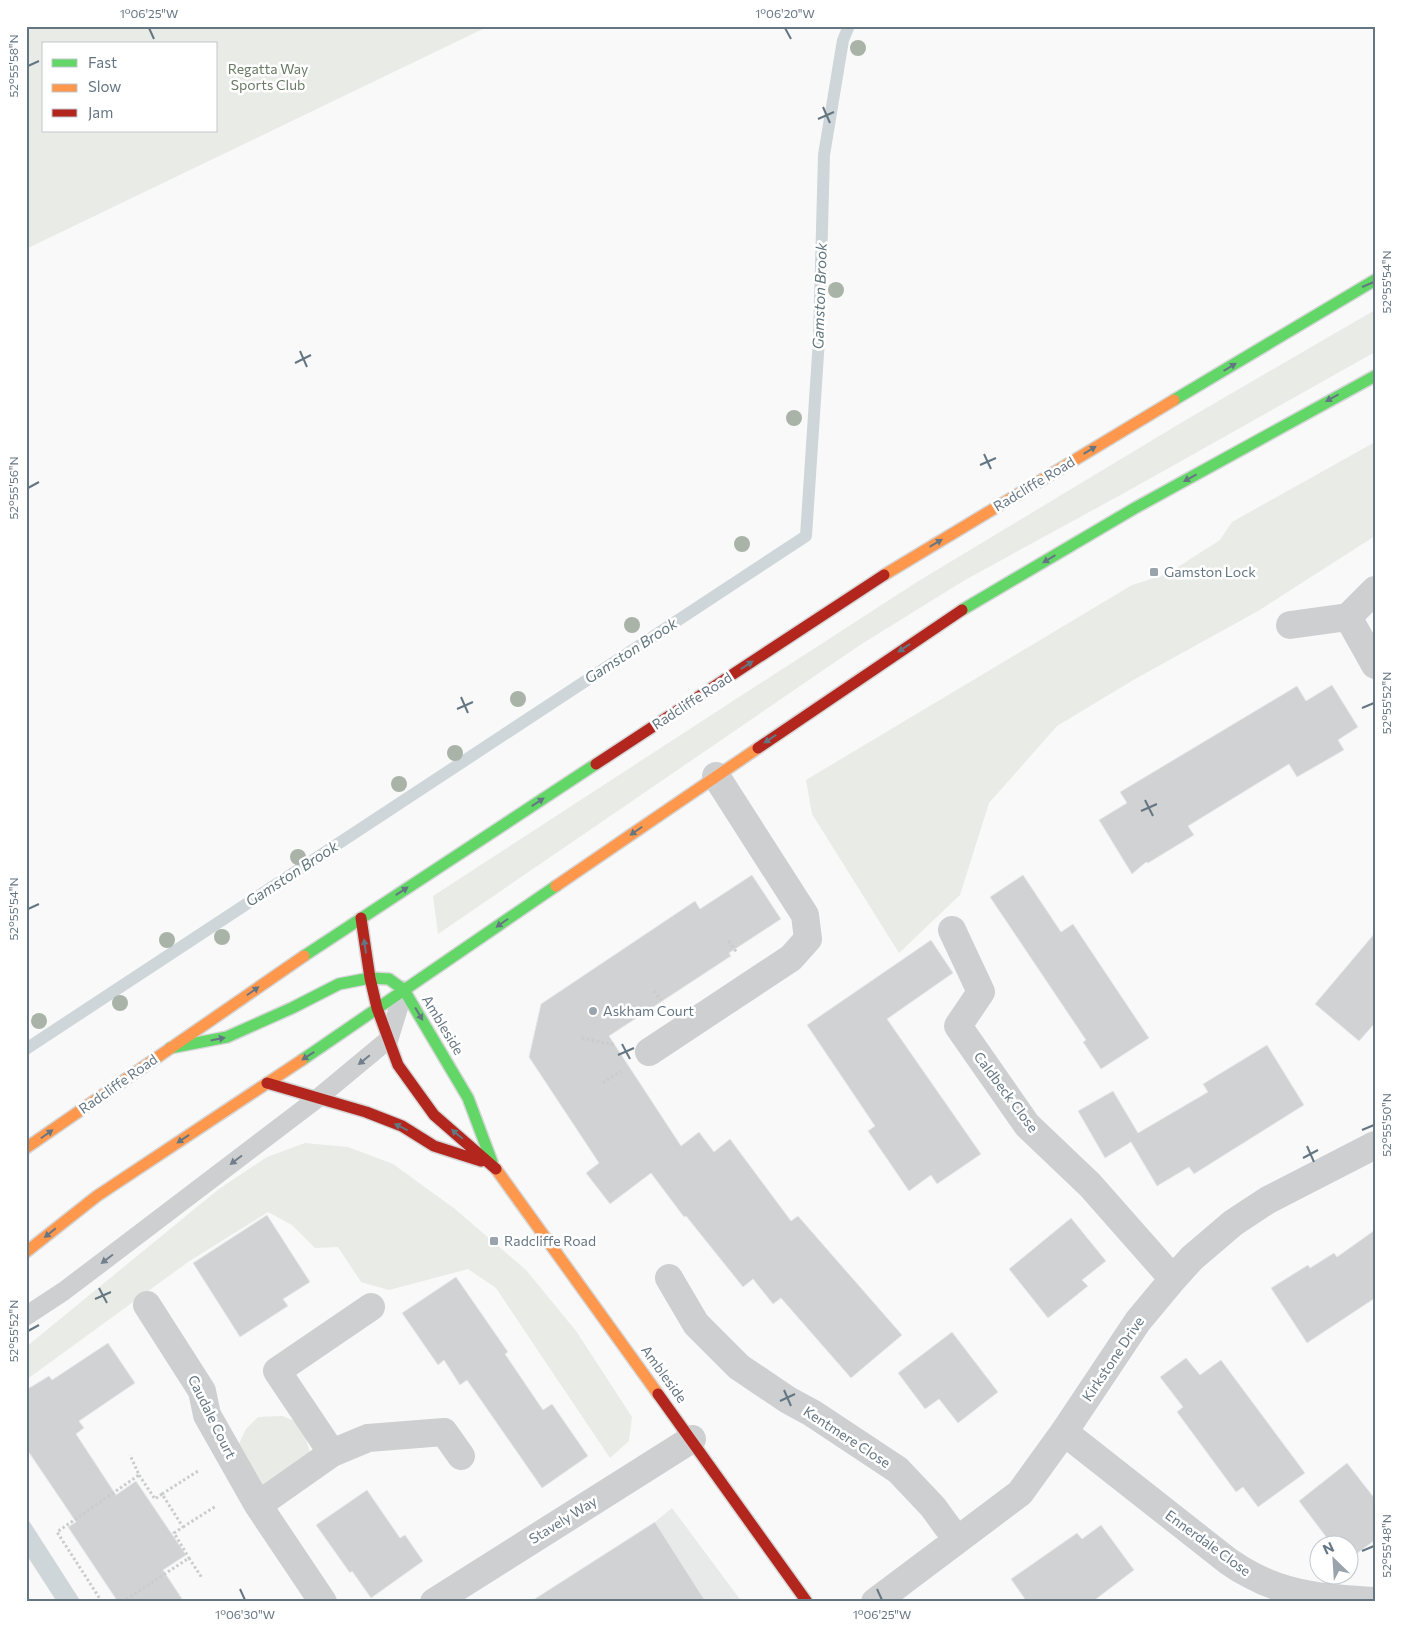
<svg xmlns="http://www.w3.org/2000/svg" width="1401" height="1628" font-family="Commissioner,sans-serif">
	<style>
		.built { fill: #e8e9e9 }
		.green { fill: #e8ebe6; fill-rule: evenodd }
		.water { fill: #ced6d9 }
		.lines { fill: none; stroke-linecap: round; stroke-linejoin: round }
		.stream { stroke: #ced6d9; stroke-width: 12 }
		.building { fill: #d0d2d3; stroke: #e8e8e8 }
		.fast-casing { stroke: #d5d6d7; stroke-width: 14 }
		.slow-casing { stroke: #d5d6d7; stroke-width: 14 }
		.jam-casing { stroke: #d5d6d7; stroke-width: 14 }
		.path { stroke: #cbcccd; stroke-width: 3; stroke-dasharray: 2.5 2.5; stroke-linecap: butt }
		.lane { stroke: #cecfd0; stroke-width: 19 }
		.street { stroke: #cecfd0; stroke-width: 28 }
		.fast { stroke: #63d668; stroke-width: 11 }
		.slow { stroke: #ff974d; stroke-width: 11 }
		.jam { stroke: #b3261e; stroke-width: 11 }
		.tree { fill: #a9b3a7 }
		.oneway { fill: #657683 }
		.oneway2 { fill: #707f8b }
		.ticks { fill: none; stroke: #657683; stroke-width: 2 }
		.poi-dot { fill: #99a4ac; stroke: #fff; stroke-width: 2 }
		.labels { text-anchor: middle; stroke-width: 5; stroke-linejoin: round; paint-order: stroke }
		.park-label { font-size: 14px; fill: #687a64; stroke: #fff }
		.street-label { font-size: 14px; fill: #657683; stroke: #fff }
		.poi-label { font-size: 14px; fill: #657683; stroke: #fff; text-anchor: start }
		.water-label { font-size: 15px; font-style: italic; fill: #60757c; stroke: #fff }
		.neatline { fill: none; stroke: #657683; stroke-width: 2 }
		.ticks-label { font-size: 12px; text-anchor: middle; fill: #657683 }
	</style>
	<rect width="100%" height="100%" fill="#f9f9f9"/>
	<path class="built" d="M672,1508L742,1602H530L655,1522Z"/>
	<path class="green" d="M26,26H489L26,249ZM44,44H216V131H44Z
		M1375,310V352L1126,492L965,580L860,645L438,934L433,896L739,697L917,582L1184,421Z
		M1375,442V536L1258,611L1135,679L1057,726L989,803L960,895L899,953L812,814L806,780L1132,585L1167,574L1220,540L1232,522Z
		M305,1143L348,1147L393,1164L455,1209L526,1270L576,1331L632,1417L629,1441L610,1458L496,1288L468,1269L389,1290L361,1282L338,1247L315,1248L292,1225L268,1212L188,1262L26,1380V1347L219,1189L267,1157Z
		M282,1416L295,1421L305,1436L312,1459L263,1487L236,1450L246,1429L258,1417Z"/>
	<path class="water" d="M26,1517L33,1527L81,1602H57L26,1554Z"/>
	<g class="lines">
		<path class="stream" d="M26,1049L806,536L819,339L824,155L843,40L849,26"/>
	</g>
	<path class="building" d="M1332,685L1358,727L1338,740L1344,750L1297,777L1289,764L1188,826L1194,835L1148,863L1146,862L1132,874L1099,820L1127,803L1120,792L1297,686L1306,701Z
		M752,875L781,919L729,953L731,956L609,1036L681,1146L699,1132L714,1152L730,1139L791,1221L798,1216L902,1335L851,1378L781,1298L773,1304L753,1279L743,1287L686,1216L684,1217L651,1173L610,1204L586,1173L599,1163L529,1057L541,1004L695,901L700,909Z
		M1023,875L1061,932L1073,924L1149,1038L1101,1069L1083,1042L1086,1040L990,897Z
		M1375,933V1023L1359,1041L1315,1004Z
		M931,940L953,973L887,1019L981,1154L937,1184L931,1175L909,1191L868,1131L875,1126L807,1025Z
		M1267,1045L1304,1105L1194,1174L1189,1167L1157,1186L1131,1142L1105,1158L1078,1111L1113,1091L1138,1133L1208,1092L1203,1084Z
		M267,1215L310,1282L283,1299L288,1306L240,1337L193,1263Z
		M1071,1218L1106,1261L1082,1280L1088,1286L1048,1318L1009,1269Z
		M1375,1230V1298L1307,1343L1271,1288L1308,1265L1310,1268L1334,1253L1337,1257Z
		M456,1277L508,1352L505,1354L543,1410L552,1404L588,1456L542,1488L467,1380L460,1385L444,1360L438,1365L402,1313Z
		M952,1332L998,1392L958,1423L939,1399L925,1409L898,1373Z
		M108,1343L135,1383L79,1421L84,1428L76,1434L116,1495L136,1481L186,1555L163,1570L184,1602H118L68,1527L76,1522L26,1448V1390L49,1376L52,1380Z
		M1186,1358L1200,1375L1221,1360L1305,1473L1258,1507L1243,1487L1236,1492L1177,1412L1183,1407L1160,1377Z
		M1347,1463L1375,1499V1540L1348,1560V1546H1333L1299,1501Z
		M367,1490L400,1538L405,1535L423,1561L371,1598L352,1571L350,1573L316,1525Z
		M655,1522L706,1602H530Z
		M1101,1525L1134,1570L1092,1602H1027L1011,1579L1077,1533L1082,1539Z"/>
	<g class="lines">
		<defs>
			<path id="fast" d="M1174,400L1375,280
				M962,610L1135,508L1375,376
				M304,956L596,764
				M170,1048L227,1037L292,1008L339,984L370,978L389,979L404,990L468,1098L492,1162
				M302,1060L556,886"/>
			<path id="slow" d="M884,575L1174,400
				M556,886L758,748
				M26,1148L304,956
				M496,1169L658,1394
				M26,1252L97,1196L302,1060"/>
			<path id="jam" d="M758,748L962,610
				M596,764L884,575
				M361,918L370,978L377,1008L398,1065L434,1115L496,1169
				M267,1083L366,1112L402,1126L434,1146L481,1161
				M658,1394L807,1602"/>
		</defs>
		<use href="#fast" class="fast-casing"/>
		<use href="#slow" class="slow-casing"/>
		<use href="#jam" class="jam-casing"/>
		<path class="path" d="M729,941L737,953
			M654,991L661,1000
			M582,1038L615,1045
			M603,1083L621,1071
			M139,1475L155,1499L162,1494L183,1527L174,1533L189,1558
			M162,1494L198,1471
			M183,1527L216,1506
			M102,1602L57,1532L139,1475L130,1455
			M122,1602L189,1558L202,1578"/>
		<path class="lane" d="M26,1316L64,1291L130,1241L318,1098L389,1039L404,990"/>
		<path class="street" d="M1348,617L1375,665
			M1290,625L1348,617L1375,590
			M952,930L981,992L958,1026L1027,1125L1090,1185L1173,1279
			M649,1052L791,958L808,939L805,915L716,776
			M669,1278L696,1324L739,1367L788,1400L812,1413L898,1470L933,1507L957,1540
			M147,1305L202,1391L207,1415L258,1505L332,1453L368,1438L444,1432L461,1456
			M1064,1432L1228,1561C1235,1566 1243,1571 1251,1575C1289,1596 1333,1599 1375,1601
			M332,1453L277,1371L371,1307
			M258,1505L323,1602
			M434,1602L692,1439
			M875,1602L1020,1493L1064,1432L1138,1321L1173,1279L1192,1258L1233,1223L1268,1200L1375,1145"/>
		<use href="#fast" class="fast"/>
		<use href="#slow" class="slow"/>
		<use href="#jam" class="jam"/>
	</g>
	<g class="tree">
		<circle cx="858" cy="48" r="8"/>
		<circle cx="836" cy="290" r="8"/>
		<circle cx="794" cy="418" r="8"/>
		<circle cx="742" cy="544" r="8"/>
		<circle cx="632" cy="625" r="8"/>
		<circle cx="518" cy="699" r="8"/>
		<circle cx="455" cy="753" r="8"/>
		<circle cx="399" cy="784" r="8"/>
		<circle cx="298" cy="857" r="8"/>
		<circle cx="222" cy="937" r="8"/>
		<circle cx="167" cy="940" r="8"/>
		<circle cx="120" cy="1003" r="8"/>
		<circle cx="39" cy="1021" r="8"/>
	</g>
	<defs><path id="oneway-solid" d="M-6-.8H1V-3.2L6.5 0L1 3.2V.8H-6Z" transform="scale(1.25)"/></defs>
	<g class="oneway">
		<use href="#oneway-solid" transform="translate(1230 367) rotate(-31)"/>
		<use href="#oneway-solid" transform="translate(1332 398) rotate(151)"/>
		<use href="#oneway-solid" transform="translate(1090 450) rotate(-31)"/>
		<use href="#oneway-solid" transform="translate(1190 478) rotate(151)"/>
		<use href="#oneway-solid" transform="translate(936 543) rotate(-31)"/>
		<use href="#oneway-solid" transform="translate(1049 559) rotate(149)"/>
		<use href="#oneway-solid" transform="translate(904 648) rotate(146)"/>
		<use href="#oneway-solid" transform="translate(747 665) rotate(-33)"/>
		<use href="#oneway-solid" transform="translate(770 739) rotate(146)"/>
		<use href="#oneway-solid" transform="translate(538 802) rotate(-33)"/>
		<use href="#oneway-solid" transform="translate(636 831) rotate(145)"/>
		<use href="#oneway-solid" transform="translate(402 891) rotate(-33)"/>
		<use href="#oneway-solid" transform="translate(502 923) rotate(145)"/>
		<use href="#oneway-solid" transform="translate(365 946) rotate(-98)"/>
		<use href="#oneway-solid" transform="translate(253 991) rotate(-35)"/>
		<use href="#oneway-solid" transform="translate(419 1014) rotate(59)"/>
		<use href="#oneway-solid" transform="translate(218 1039) rotate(-11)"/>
		<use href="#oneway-solid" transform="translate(308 1056) rotate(147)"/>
		<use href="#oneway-solid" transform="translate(401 1127) rotate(-154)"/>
		<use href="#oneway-solid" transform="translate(47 1134) rotate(-35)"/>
		<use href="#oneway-solid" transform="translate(457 1134) rotate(-140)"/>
		<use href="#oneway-solid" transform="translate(183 1139) rotate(146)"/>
		<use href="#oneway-solid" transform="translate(50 1233) rotate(141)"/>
	</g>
	<g class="oneway2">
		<use href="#oneway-solid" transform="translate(364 1060) rotate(141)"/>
		<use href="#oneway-solid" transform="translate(236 1160) rotate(143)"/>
		<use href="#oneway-solid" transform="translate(107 1259) rotate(143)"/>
	</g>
	<path class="ticks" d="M149,28L154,39M785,28L791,39M28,66L39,61M823,107L830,123M818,119L834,112M1362,287L1374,282M300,351L307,367M295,363L311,355M984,454L991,469M980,465L996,458M28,488L39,482M461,697L468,713M1362,708L1374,703M457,709L473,702M1145,800L1153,816M1141,811L1157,804M28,909L39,904M622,1044L630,1059M618,1055L634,1048M1362,1130L1374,1125M1307,1146L1314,1162M1303,1158L1318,1150M99,1288L107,1303M95,1299L111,1292M28,1331L39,1325M784,1390L791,1406M780,1401L795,1394M1362,1551L1374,1546M240,1589L245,1600M877,1589L882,1600"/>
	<g class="poi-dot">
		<rect x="1149" y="567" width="10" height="10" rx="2.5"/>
		<circle cx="593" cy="1011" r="5"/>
		<rect x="489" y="1236" width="10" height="10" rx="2.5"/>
	</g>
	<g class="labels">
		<g class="park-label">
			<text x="268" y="74">Regatta Way<tspan x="268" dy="16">Sports Club</tspan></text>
		</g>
		<g class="street-label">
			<text transform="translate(1034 484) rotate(-31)" y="5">Radcliffe Road</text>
			<text transform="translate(692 701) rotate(-33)" y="5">Radcliffe Road</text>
			<text transform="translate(443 1025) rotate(59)" y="5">Ambleside</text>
			<text transform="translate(118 1084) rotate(-35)" y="5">Radcliffe Road</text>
			<text transform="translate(1006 1092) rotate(53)" y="5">Caldbeck Close</text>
			<text transform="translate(1113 1359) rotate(-56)" y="5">Kirkstone Drive</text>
			<text transform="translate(664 1374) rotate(54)" y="5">Ambleside</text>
			<text transform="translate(212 1417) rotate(64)" y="5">Caudale Court</text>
			<text transform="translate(847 1437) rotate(33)" y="5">Kentmere Close</text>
			<text transform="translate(563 1520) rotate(-32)" y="5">Stavely Way</text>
			<text transform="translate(1208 1543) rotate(36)" y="5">Ennerdale Close</text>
		</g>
		<g class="poi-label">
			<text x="1164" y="577">Gamston Lock</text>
			<text x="603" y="1016">Askham Court</text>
			<text x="504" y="1246">Radcliffe Road</text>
		</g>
		<g class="water-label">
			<text transform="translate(820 296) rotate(-88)" y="5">Gamston Brook</text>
			<text transform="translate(631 651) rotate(-33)" y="5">Gamston Brook</text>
			<text transform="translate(292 874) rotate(-33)" y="5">Gamston Brook</text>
		</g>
	</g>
	<rect width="1401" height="1628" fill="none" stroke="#ffffff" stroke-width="55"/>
	<rect x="42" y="42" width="175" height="90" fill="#ffffff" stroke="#c1c8cd"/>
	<rect x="52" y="59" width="25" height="8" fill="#63d668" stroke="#c1c8cd"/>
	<text x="88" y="68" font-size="15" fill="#657683">Fast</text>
	<rect x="52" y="84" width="25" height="8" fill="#ff974d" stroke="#c1c8cd"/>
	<text x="88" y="92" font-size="15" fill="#657683">Slow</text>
	<rect x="52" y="109" width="25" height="8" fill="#b3261e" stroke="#c1c8cd"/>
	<text x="88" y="118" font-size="15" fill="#657683">Jam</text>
	<g transform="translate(1334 1560) rotate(335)"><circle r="24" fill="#ffffff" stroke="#c1c8cd"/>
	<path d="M0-4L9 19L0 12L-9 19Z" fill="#99a4ac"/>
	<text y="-8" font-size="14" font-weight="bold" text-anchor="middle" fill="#657683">N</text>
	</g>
	<rect x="28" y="28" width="1346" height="1572" class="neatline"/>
	<g class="ticks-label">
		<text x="149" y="18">1°06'25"W</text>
		<text x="785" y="18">1°06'20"W</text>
		<text transform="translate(14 66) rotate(-90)" y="4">52°55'58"N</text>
		<text transform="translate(1387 282) rotate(-90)" y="4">52°55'54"N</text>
		<text transform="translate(14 488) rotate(-90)" y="4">52°55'56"N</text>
		<text transform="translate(1387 703) rotate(-90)" y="4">52°55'52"N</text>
		<text transform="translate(14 909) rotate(-90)" y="4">52°55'54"N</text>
		<text transform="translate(1387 1125) rotate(-90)" y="4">52°55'50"N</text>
		<text transform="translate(14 1331) rotate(-90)" y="4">52°55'52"N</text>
		<text transform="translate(1387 1546) rotate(-90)" y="4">52°55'48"N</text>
		<text x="245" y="1619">1°06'30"W</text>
		<text x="882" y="1619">1°06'25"W</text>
	</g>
</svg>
